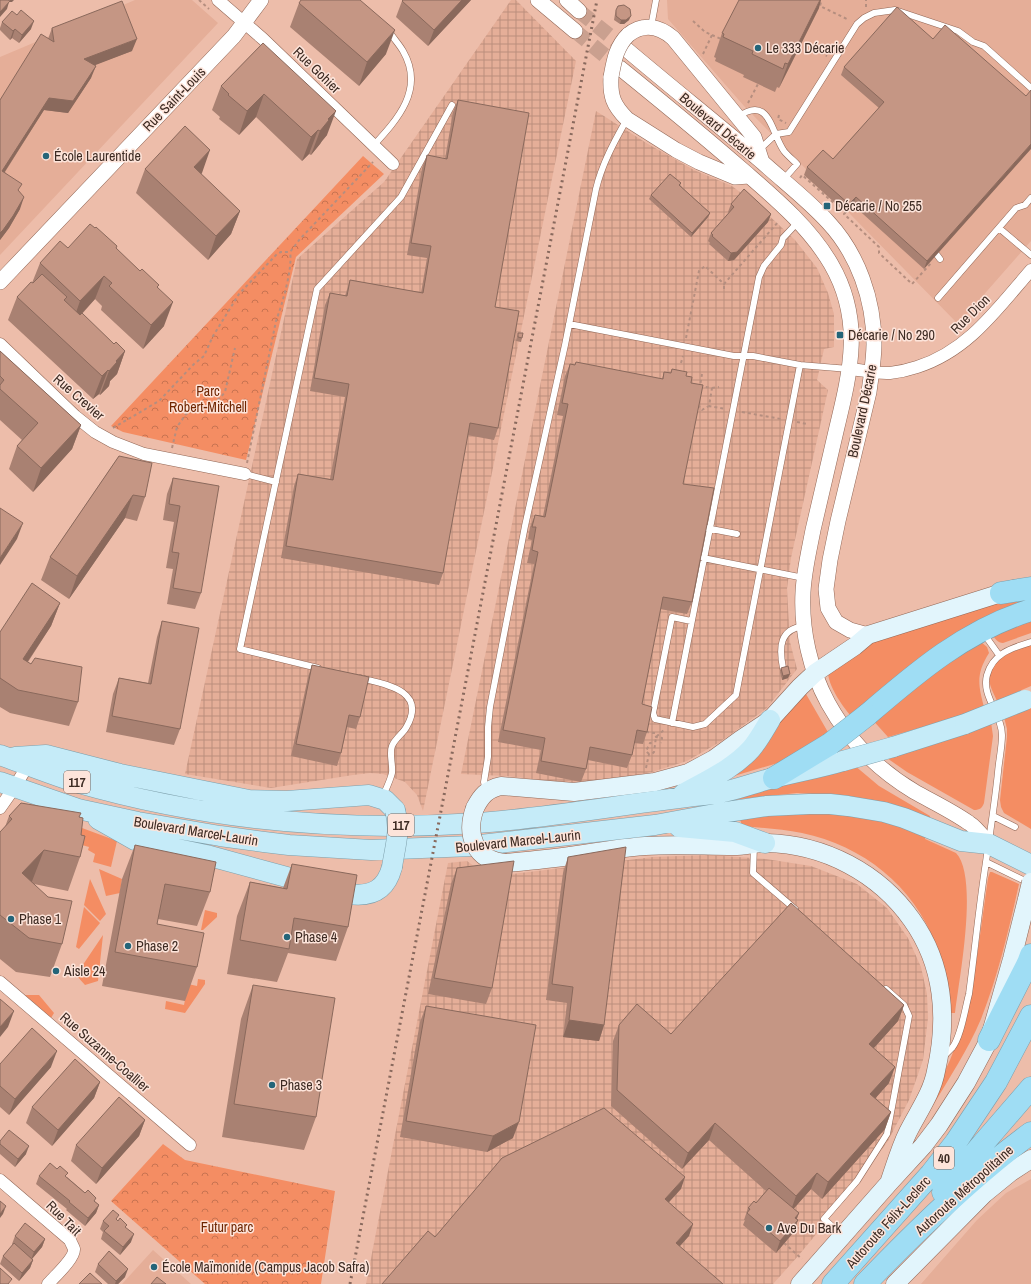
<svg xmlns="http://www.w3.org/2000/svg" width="1031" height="1284" font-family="'Archivo Narrow',sans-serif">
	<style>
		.built { fill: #e5ae98 }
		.industrial { fill: url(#industrial-grid) }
		.green { fill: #f48d63 }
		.park { fill: url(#park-crowns) }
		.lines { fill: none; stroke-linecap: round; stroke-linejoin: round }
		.tertiary-tunnel { stroke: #caa08f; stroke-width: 15; stroke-dasharray: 15 8; stroke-linecap: butt }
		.service-casing { stroke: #926756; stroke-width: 7 }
		.minor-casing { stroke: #926756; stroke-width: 13 }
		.tertiary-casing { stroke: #926756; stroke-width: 16 }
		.secondary-casing { stroke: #926756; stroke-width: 19 }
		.primary-casing { stroke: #7d9fab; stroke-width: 21 }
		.motorway-casing { stroke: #7d9fab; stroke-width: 23 }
		.path { stroke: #b58e7f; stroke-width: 2; stroke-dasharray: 3 3; stroke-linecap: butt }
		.service { stroke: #fff; stroke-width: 6 }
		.minor { stroke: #fff; stroke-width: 12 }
		.tertiary { stroke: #fff; stroke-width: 15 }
		.secondary { stroke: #e2f5fc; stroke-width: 18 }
		.primary { stroke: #c5ebf8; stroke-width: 20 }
		.motorway { stroke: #9fddf4; stroke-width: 22 }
		.rail { stroke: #88695d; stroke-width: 3; stroke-dasharray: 2 4; stroke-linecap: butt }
		.tertiary-bridge-casing { stroke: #926756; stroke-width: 16; stroke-linecap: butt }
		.secondary-bridge-casing { stroke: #926756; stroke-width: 19; stroke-linecap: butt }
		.primary-bridge-casing { stroke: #7d9fab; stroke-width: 21; stroke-linecap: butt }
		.motorway-bridge-casing { stroke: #7d9fab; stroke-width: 23; stroke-linecap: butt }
		.tertiary-bridge { stroke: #fff; stroke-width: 15 }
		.secondary-bridge { stroke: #e2f5fc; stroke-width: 18 }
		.primary-bridge { stroke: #c5ebf8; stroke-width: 20 }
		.motorway-bridge { stroke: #9fddf4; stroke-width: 22 }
		.wall { fill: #a98172 }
		.shaded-wall { fill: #8a695c }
		.building { fill: #c59684; stroke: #8a695c }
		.poi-dot { fill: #246579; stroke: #fde4da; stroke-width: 1.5 }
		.labels { text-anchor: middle; stroke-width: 3; stroke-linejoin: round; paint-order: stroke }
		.shield { fill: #fde4da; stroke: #77625a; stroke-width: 1 }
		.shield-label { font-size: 13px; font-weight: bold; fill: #3d2b23 }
		.poi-label { font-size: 14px; fill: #3d2b23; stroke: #fde4da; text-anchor: start }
		.street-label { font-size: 14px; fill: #3d2b23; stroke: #fde4da }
		.park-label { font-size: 14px; fill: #6f2500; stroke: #fde4da }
	</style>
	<defs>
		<pattern id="industrial-grid" width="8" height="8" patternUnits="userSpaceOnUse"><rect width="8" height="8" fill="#e5ae98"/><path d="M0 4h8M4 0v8" fill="none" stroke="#bb8e7c"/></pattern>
		<pattern id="park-crowns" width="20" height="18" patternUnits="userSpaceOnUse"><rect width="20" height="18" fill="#f48d63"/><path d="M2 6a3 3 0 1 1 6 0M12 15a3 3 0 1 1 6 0" fill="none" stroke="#c77351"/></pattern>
	</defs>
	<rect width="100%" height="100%" fill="#edbdaa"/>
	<path class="built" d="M135,0H192L218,23L0,255V57Z
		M667,0H1031V241L958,324L744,106L668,19Z
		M1031,1179V1284H921L977,1220L1006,1193Z
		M153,1250L191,1284H122Z"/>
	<path class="industrial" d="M511,0H516L576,61L423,811L417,795L405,782L383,774L370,773L353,775L271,788L185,774L297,259L384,182Z
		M596,111L648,144L694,170L732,186L761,208L795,240L817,268L828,293L834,314V347L824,349L817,380L828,390L791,558L787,589L790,642L797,669L767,708L720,742L687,761L652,772L615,779L567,783L505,776L461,774Z
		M707,855L766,859L811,866L857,884L887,908L908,938L921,967L927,994L928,1018L923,1060L909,1100L888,1141L850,1193L799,1255L773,1284H366L448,863L467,861L478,869L491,873L512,874L653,857Z"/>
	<path class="green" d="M1031,591V601L851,716C842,706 828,685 828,672L860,646Z
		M1031,614V633L1003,643C998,643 994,638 992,634Z
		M980,641L987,647L989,653C976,674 978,684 984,707L958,717L888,737L870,717Z
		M1031,645V686L997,701C995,696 991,689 990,684C986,658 1013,652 1031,645Z
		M806,694L829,734L781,762L714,782L784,712Z
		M1031,704V829L1004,813L1001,807L1000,800L1007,737V729L1004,717Z
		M991,722L993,736L984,803C982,808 980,810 974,810L907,772L884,756Z
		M854,765L879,786L930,816V818L842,796L797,793L732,800Z
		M39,812L117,841L111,867L93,862L95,854L88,850L89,847L75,843Z
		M825,813L884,821L926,835L925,839L956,853C979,877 959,979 955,1013H950C947,998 944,983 941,968C939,961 938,952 936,945C913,885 863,846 802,833C782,829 761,828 742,826L740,819L767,816Z
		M99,869L122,879L120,893L106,896Z
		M990,872H992L1019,884C1009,929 998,976 981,1019C968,1050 949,1078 932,1107L929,1105L950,1060L961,1032L977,957L988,878Z
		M90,879L106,914L100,921L84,905Z
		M84,907L100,923L79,949L76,947Z
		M205,910L217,913V917L203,930H201Z
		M103,935L98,981L85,985L76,975Z
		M198,979L205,980V984L185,1013L165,1009L166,1001L184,1005L188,984L197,986Z
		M25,995H39L54,1013L51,1018Z"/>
	<path class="park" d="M363,156L384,174L296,257L246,460L123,432L111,426Z
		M163,1144L185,1160L335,1191L321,1284H205L111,1201Z"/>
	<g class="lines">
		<path class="tertiary-tunnel" d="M579,11L626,49
			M575,31L620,68"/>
		<defs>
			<path id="service" d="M651,27L656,0
				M738,117C770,94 771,133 784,151C788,156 793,160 797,164L783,180
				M373,146C398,119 425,89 403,51C399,44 393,38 389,31
				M759,150L776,134L789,132L857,24L864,18L874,13L895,10L958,31L973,42L984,46L1031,88
				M999,228L1031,255
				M937,255L940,259
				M938,298L1016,208L1025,205L1031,198
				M569,324L734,356H753L800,365L849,369
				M245,474L276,482
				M706,528L737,534
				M703,558L804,578
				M691,621L672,617L653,713L655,719L693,727L705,724L736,695L800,365
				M984,634L999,655
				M318,668L240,649L317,289L401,197L452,105
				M783,668C779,648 779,629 804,626
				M360,678C384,684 427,690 407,726C404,733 395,738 392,746C389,754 393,764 392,773C390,781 386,789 383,796
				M672,723L759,277L764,266L781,245L783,238L798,222
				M486,791L484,782L488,757V727L490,707L525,526L565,345L596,189C602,164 614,142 627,119
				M993,816L1015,827
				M754,846L753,873L795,909
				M986,862L1029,883
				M943,1057C946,1054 949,1051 952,1048C961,1037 965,1009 969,994C975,950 979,906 986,862C990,832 995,802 998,772C999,760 1002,747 1002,735C1002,714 981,696 987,675C993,653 1012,648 1031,642
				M841,1234L824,1219L857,1181L887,1134L909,1016L904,1005L886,989"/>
			<path id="minor" d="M218,0L263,39L393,164
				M0,344L75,416L95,432L113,442L144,454L245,474
				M850,369C863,370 877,374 890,373C899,372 908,370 917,367C968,351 997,309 1031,270
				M0,808L14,788L28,765
				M0,982L190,1145
				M0,1180L70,1240C71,1243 73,1246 74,1249C75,1258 54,1277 48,1284"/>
			<path id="tertiary" d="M538,0L575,31
				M567,0L579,11
				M628,35C643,23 659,26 673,38L754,137L762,162
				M626,49C671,87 716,123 761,161C783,181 808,200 828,222C858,254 874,300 874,344C874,360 871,376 869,392L838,521L830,560L826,589L828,608L836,622L850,630L868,635
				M620,68C662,102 705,137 746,173C777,200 810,228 831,264C863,319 851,369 837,427C829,462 821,496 813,530C809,551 804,571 803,592C801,630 810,670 828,703C849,741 878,770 915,792C933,802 952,811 969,823C977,828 983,837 989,844
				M611,77C610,96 613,105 627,119L676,150L699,162L735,177L749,176
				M0,282L234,36L261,0"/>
			<path id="secondary" d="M475,808C481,796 487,789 501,786L574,792L655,782L688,773L714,759L740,740L770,720L800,687L815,673L855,646L868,635L1014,589
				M506,863C527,861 549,859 570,856C595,852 620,848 645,846C675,844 704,846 734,846C745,846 755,843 766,843C824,844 879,873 912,920C944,965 948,1019 936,1071C932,1093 918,1112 908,1132C900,1148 895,1166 889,1183
				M800,1284L889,1183L923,1146L939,1125L966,1083L989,1040L1012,959L1027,899
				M895,1284L984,1194L1011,1172L1031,1159"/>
			<path id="primary" d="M893,747L965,724
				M0,755C25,764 50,774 75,782C206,820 343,832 478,823C557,817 635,802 713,794C734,791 753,783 773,778C796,772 820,768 843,761
				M15,757L46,755L120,774L249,800L287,801L369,795L385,800L395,810
				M0,782L78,809L138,822L220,836L264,842L289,845L371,850L472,846L655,825L720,813L767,806L809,804H830L848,806L884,812L904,818L961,841L989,844L1031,865
				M683,794C706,781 733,769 751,749C758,741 764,730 770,720
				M98,819L135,840L206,855L349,894C371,897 386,890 392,867
				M679,827L735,832L765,843"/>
			<path id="motorway" d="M1001,593L1031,588
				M867,715C917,672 966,630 1031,610
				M774,778L830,744
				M989,1040L1028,963L1031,955
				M943,1192L980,1147L1031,1088
				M833,1284L931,1174L956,1142L996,1082L1031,1016
				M865,1284C916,1231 972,1176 1031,1133"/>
		</defs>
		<use href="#service" class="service-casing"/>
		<use href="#minor" class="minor-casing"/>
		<use href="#tertiary" class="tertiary-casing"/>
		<use href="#secondary" class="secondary-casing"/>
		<use href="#primary" class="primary-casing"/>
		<use href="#motorway" class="motorway-casing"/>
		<path class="path" d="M199,0L209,9
			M816,0L821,2L820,6L849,20
			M866,7V0
			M693,21L705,32L712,35L703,54
			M712,35L721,39
			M815,50L827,56
			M748,103L758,84
			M779,115L778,119L786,123
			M800,178L802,175L845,213L844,214L879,247V253L912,284L932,262
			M679,188L683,184
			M724,289V284
			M686,338L699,271L705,266L724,284L779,221
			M681,363L683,356
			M702,374L700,386L712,388L709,406L726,409
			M712,388L719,387
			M698,405L702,410L709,406
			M742,412L781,419
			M797,422L807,424
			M113,428L159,401L194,364L204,356L213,336L239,294L277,254L281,252H290L300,239L373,162
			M172,448L177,427L186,414L215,402L220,398L225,392L235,348
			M247,463L276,321C282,305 293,268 290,252
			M646,732L655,733L656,737L662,738L661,743
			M649,754L646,751L650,743L655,742
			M646,768L649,754H652L654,752L656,737L664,730
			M784,1243L802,1259"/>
		<use href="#service" class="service"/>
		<use href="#minor" class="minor"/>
		<use href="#tertiary" class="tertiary"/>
		<use href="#secondary" class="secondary"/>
		<use href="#primary" class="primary"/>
		<use href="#motorway" class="motorway"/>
		<path class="rail" d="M350,1284L597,0"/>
		<defs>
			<path id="tertiary-bridge" d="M611,77C614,61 616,47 628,35"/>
			<path id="secondary-bridge" d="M475,808C465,835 475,861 506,863
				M1027,899L1031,882"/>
			<path id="primary-bridge" d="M965,724L1025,700
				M843,761L893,747
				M392,867C395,847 401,830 395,810"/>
			<path id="motorway-bridge" d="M830,744L867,715"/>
		</defs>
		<use href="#tertiary-bridge" class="tertiary-bridge-casing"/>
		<use href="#secondary-bridge" class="secondary-bridge-casing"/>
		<use href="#primary-bridge" class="primary-bridge-casing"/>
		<use href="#motorway-bridge" class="motorway-bridge-casing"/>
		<use href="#tertiary-bridge" class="tertiary-bridge"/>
		<use href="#secondary-bridge" class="secondary-bridge"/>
		<use href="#primary-bridge" class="primary-bridge"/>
		<use href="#motorway-bridge" class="motorway-bridge"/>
	</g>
	<path class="wall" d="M471,0L428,46L396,17L402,1Z
		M299,3L386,54L359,86L290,27Z
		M819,8L779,88L777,87L775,92L743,77L744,75L715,61L716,58L714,57L722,33Z
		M616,10L629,20L624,24H620L614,20L615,14Z
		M2,22L31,29L19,43L12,38L10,40L0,30V28Z
		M52,28L132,51L94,65L91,78L68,113L44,110L5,172L19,192L20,209L9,228L0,240V100L48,39Z
		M933,39L1026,96L924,269L853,205L846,213L804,175L807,167L833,159L879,108L841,75L844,67Z
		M263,43L327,135L322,141L320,144L311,155L309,154L302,161L256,117L239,135L219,119L220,117L212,110L221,86Z
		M458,100L495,307L498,428L494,440L467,435L443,573L439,585L281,558L294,486L298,474L330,479L345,397L310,391L325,305L330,293L345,296L350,280L421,293L427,258L407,255L422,168L427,155L445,159L453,112Z
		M145,169L202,173L201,174L240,211L231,234L208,260L136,193Z
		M681,183L680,186L710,213L708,217L691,237L649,199L651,195Z
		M731,204L771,214L768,222L734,260L728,261L709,244L710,243L708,241L711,233L729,213L728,212Z
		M95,228L117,246L116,249L158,287L164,326L143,349L101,310L102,306L95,299L82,314L114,344L125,351L117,374L110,381L109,386L100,395L99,394L93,399L8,320L17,297L32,283L40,263L68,248Z
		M518,333L522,338L521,342L516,341Z
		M0,351L81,425L72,449L33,492L9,469L17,446L22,440L0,420Z
		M570,364L662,379L664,372L671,373L672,369L686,376L691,383L683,484L692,602L687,614L660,609L642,704L647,732L643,744L634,743L632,755L627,768L588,760L586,769L581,782L536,773L541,750L498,742L534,564L527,563L532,540L528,539L530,527L535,515L543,516L563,416L557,415L565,376Z
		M119,456L145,497L137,521L125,518L69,599L41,580L50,557Z
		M173,478L201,593L195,609L167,604L173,569L166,568L174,522L163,520L167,494Z
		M60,603L51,626L28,662L78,702L69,726L10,713L0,707V632Z
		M162,621L180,729L174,745L106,732L113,694L119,678L148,683L157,637Z
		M312,665L360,717L356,729L347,727L341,753L337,766L291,756L308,677Z
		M781,668L788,678L782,680L780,672Z
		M9,816L80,817L81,835L80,857L68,891L34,884L62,944L50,977L16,972L0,959V832L5,827Z
		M135,845L210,892L197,926L158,919L157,924L197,967L185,1001L102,986L122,879Z
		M568,857L604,1025L599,1041L563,1037L567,1003L546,1000L563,873Z
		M292,864L348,927L336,961L288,953L277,982L227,974L237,916L250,882L283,888Z
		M457,868L492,988L486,1004L428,994L451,884Z
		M253,985L316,1117L304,1150L222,1137L241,1019Z
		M904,1005L898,1021L874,1048L889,1083L875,1098L891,1112L885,1129L822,1199L811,1189L793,1209L796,1219L798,1220L793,1233L776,1253L743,1225L745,1220H744L748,1208L756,1203L766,1191L709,1140L682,1169L611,1106L613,1041L619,1025L671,1034Z
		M426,1006L513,1138L487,1152L400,1137L420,1022Z
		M0,1064L51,1067L9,1115L0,1107Z
		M100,1082L94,1098L52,1146L26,1123L32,1107Z
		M145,1120L139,1136L96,1184L71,1161L76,1145Z
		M0,1141L26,1154L15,1167L0,1154Z
		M39,1176L67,1177L99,1205L96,1213L85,1226L66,1210L67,1209L36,1184Z
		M103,1221H117L126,1228L131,1242L120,1255L101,1239L103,1232L100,1229Z
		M15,1236L45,1239L42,1247L32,1259L33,1260L30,1268L19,1281L0,1264L3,1256L13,1245L12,1244Z
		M98,1264L125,1277L118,1284H108L95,1272Z"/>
	<path class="shaded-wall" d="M10,0H14L12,2H9L7,9L0,17V12L9,2Z
		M462,0H471L428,46L434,30Z
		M820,0H821L819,8L779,88L788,64Z
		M631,16L629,20L624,24H620L621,20Z
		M34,21L31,29L19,43L22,35Z
		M15,29L12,38L10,40L13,31Z
		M395,30L386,54L359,86L367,62Z
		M137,39L132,51L80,71L84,59Z
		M96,66L91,78L68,113L44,110L0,179L2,171L49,98Z
		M264,94L256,117L239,135L247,111Z
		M336,111L327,135L322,141L320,144L311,155L320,131L328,119Z
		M318,130L309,154L302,161L311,137Z
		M1031,144V149L924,269L927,261Z
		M210,150L202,173L185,191L194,167Z
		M24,197L20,209L9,228L0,240V233Z
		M856,197L853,205L846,213L849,204Z
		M240,211L231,234L208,260L216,236Z
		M710,213L708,217L691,237L692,233Z
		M771,214L768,222L734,260L728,261L731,253Z
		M104,276L95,299L72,324L80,301Z
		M173,302L164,326L143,349L151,325Z
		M125,351L117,374L110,381L109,386L100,395L109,371L116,361Z
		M108,370L99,394L93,399L102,376Z
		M81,425L72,449L33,492L41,468Z
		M133,495L125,518L69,599L77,576Z
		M23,523L17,539L0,565V558Z
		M60,603L51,626L14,682L23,659Z
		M790,674L788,678L782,680L783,676Z
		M44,850L31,884L22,873Z
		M904,1005L898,1021L863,1060L869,1044Z
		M14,1011L8,1027L0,1037V1027Z
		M569,1020L604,1025L599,1041L563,1037Z
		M57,1051L51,1067L9,1115L15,1099Z
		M895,1067L889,1083L865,1110L870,1094Z
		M100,1082L94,1098L52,1146L58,1130Z
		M891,1112L885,1129L822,1199L828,1182Z
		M145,1120L139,1136L96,1184L102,1168Z
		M519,1122L513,1138L487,1152L493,1136Z
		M715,1123L709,1140L682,1169L688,1153Z
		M29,1146L26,1154L15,1167L18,1159Z
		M817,1173L811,1189L790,1213L796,1196Z
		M685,1177L681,1189L661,1211L665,1199Z
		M99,1205L96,1213L85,1226L88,1218Z
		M6,1206L3,1214L0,1218V1214Z
		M799,1213L795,1224L798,1220L793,1233L776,1253L780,1241L795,1218Z
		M693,1224L689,1236L672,1255L676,1243Z
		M134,1234L131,1242L120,1255L123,1247Z
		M45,1239L42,1247L31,1260L34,1252Z
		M33,1260L30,1268L19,1281L22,1273Z
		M128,1269L125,1277L118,1284H115L116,1281Z"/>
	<path class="building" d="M0,0H8L10,1L0,12Z
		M301,0H360L395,30L367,62L299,3Z
		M403,0H462L434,30L402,1Z
		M739,0H820L788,64L785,63L783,69L752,54L753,51L723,37L724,34L722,33Z
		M122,1L137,39L84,59L96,66L73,101L49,98L2,171L22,184L18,190L24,197L13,216L3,230L0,233V100L41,34L54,42L52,28Z
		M624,5L630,9L631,16L626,20H621L616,16V10L618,6Z
		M897,7L933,39L945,25L1026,96L1031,90V144L927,261L856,197L849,204L807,167L823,150L833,159L884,102L844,67Z
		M21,10L34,21L22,35L15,29L13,31L2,22L12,11L17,15Z
		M263,43L336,111L328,119L329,120L320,131L318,130L311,137L264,94L247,111L228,95L229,94L221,86Z
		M458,100L529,113L495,307L519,311L498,428L470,423L443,573L286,546L298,474L333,480L349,384L314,378L330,293L347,296L350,280L423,293L431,246L411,243L427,155L447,159Z
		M185,126L210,150L194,167L240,211L216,236L145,169Z
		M670,174L681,183L679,185L710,213L692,233L651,195Z
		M744,189L771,214L737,252L731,253L712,236L713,235L711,233L734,207L731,204Z
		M90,224L95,228L96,227L117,246L116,248L140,271L142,269L159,285L157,287L173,302L151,325L109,286L112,283L104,276L80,301L40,263L60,241L68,248Z
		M42,274L67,297L64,300L80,315L82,313L114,344L116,342L125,351L116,361L117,362L109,371L108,370L102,376L17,297L31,282L33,283Z
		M518,333H523L522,338L518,337Z
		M0,351L81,425L41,468L17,446L38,423L0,389V385L4,380L0,376Z
		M576,362L663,379L664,372L671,373L672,369L687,372L686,376L692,377L691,383L703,385L683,484L714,488L692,602L663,597L642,704L652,707L647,732L637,730L632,755L590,747L586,769L541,761L545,738L503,730L538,552L532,550L536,527H532L535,515L545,517L568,404L562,403L570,364L575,365Z
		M119,456L152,463L145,497L133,495L77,576L50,557Z
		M173,478L219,486L201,593L173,588L179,553L172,552L180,506L169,504Z
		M0,508L23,523L0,558Z
		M32,583L60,603L23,659L31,664L35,658L82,667L78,702L18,690L0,678V632Z
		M162,621L199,628L180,729L112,716L119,678L151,684Z
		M312,665L369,677L360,717L349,715L341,753L296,744Z
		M788,666L790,674L783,676L781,668Z
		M21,803L81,813L79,817L83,818L81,835L85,836L80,857L44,850L22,873L48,897L72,901L62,944L29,938L0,915V832L12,819L9,816Z
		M135,845L216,862L210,892L165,884L157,924L204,933L197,967L115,952Z
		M626,847L604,1025L569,1020L573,987L552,984L568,857Z
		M514,861L492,988L434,978L457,868Z
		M292,864L357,875L348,927L294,918L289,949L240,940L250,882L287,889Z
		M791,903L904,1005L869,1044L895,1067L870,1094L891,1112L828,1182L817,1173L796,1196L715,1123L688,1153L617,1090L619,1025L637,1004L671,1034Z
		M253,985L335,998L316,1117L234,1104Z
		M0,999L14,1011L0,1027Z
		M426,1006L536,1025L519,1122L493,1136L406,1121Z
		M32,1028L57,1051L15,1099L0,1086V1064Z
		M75,1059L100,1082L58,1130L32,1107Z
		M119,1097L145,1120L102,1168L76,1145Z
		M604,1108L685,1177L665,1199L693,1224L676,1243L723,1284H382L428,1231L435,1237L502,1158Z
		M9,1130L29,1146L18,1159L0,1144V1141Z
		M50,1163L57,1169L60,1166L68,1173L65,1176L85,1193L88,1190L96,1198L94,1201L99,1205L88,1218L69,1202L70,1201L39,1176Z
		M769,1188L799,1213L795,1218L798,1220L780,1241L747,1213L750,1209L748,1208L754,1201L756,1203Z
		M0,1201L6,1206L0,1214Z
		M113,1210L119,1215L116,1219L118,1221L120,1218L127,1225L125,1227L134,1234L123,1247L104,1231L109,1226L103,1221Z
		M25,1223L45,1239L34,1252L15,1236Z
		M14,1243L33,1260L22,1273L3,1256Z
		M109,1251L128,1269L116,1281L98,1264Z
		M0,1268L12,1279L8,1284H0Z
		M90,1273L102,1284H79Z
		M157,1277L166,1284H151Z"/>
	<g class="poi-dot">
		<circle cx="758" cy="48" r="4"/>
		<circle cx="46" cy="156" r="4"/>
		<rect x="823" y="202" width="8" height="8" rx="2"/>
		<rect x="836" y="331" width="8" height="8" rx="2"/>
		<circle cx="11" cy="919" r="4"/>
		<circle cx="287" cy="937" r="4"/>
		<circle cx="128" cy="946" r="4"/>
		<circle cx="56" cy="971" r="4"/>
		<circle cx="272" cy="1085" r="4"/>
		<circle cx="769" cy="1228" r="4"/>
		<circle cx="154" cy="1267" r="4"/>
	</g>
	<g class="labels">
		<g class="shield">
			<rect x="64" y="771" width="26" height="22" rx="3"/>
			<rect x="388" y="814" width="26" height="22" rx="3"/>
			<rect x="934" y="1147" width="20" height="22" rx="3"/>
		</g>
		<g class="shield-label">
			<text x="77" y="787">117</text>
			<text x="401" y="830">117</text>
			<text x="944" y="1163">40</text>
		</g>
		<g class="poi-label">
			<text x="766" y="53">Le 333 Décarie</text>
			<text x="54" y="161">École Laurentide</text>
			<text x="835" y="211">Décarie / No 255</text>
			<text x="848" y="340">Décarie / No 290</text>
			<text x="19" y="924">Phase 1</text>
			<text x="295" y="942">Phase 4</text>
			<text x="136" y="951">Phase 2</text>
			<text x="64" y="976">Aisle 24</text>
			<text x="280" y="1090">Phase 3</text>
			<text x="777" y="1233">Ave Du Bark</text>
			<text x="162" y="1272">École Maïmonide (Campus Jacob Safra)</text>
		</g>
		<g class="street-label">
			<text transform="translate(317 70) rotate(44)" y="5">Rue Gohier</text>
			<text transform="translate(174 99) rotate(-46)" y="5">Rue Saint-Louis</text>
			<text transform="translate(718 126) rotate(40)" y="5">Boulevard Décarie</text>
			<text transform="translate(970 314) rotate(-45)" y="5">Rue Dion</text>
			<text transform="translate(79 397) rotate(41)" y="5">Rue Crevier</text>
			<text transform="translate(862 411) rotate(-78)" y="5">Boulevard Décarie</text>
			<text transform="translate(196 831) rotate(9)" y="5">Boulevard Marcel-Laurin</text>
			<text transform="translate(518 841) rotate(-6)" y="5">Boulevard Marcel-Laurin</text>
			<text transform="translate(105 1052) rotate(41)" y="5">Rue Suzanne-Coallier</text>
			<text transform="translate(964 1190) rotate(-42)" y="5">Autoroute Métropolitaine</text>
			<text transform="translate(64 1218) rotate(45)" y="5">Rue Tait</text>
			<text transform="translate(888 1222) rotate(-48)" y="5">Autoroute Félix-Leclerc</text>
		</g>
		<g class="park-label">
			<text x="208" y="396">Parc<tspan x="208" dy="16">Robert-Mitchell</tspan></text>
			<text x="227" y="1232">Futur parc</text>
		</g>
	</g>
</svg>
